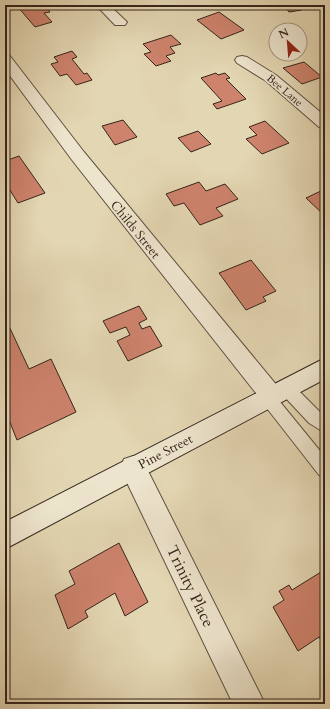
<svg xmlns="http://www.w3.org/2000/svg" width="330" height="709" font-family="Cardo,serif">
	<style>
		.building { fill: #ce836d; stroke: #35241b }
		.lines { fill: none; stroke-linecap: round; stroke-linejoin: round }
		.lane-casing { stroke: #605041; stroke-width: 2 }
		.street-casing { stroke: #605041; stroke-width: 2 }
		.secondary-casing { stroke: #35241b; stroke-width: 2 }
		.lane { fill: #ede4cd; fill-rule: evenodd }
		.street { fill: #ede4cd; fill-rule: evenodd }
		.secondary { fill: #ede4cd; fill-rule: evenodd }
		.labels { text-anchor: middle; stroke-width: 3.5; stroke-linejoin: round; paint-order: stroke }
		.far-street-label { font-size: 11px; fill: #35241b; stroke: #ede4cd }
		.street-label { font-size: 13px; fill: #35241b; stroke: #ede4cd }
		.near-street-label { font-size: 16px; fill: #35241b; stroke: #ede4cd }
	</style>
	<rect width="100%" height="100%" fill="#e3d6b2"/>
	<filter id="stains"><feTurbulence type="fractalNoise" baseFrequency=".005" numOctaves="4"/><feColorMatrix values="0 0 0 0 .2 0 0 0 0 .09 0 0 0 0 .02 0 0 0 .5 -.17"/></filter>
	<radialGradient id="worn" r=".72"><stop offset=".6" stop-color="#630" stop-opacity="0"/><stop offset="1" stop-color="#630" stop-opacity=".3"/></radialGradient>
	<path class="building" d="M24,5H44L50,12L44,13L52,22L35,27L18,7Z
		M298,6L302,10L289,12L286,8Z
		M219,12L244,30L221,39L197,20Z
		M171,35L181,44L170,47L175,53L166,56L171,61L156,66L144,54L151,52L143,44Z
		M72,51L77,57L72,59L84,74L87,73L92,80L76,85L67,74L60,76L51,64L58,62L54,57Z
		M304,62L322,77L302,84L283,68Z
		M216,73L218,75L225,73L230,78L226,79L246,99L217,109L213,104L222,101L201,78Z
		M123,120L137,137L115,145L102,126Z
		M265,121L289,143L262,154L246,139L257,135L249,127Z
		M198,131L211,144L191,152L178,138Z
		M19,156L45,193L18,203L8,187L5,188V161Z
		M199,182L206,191L225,184L238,199L216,208L223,216L200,225L184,203L174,206L166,194Z
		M325,189V214L324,215L306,198Z
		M251,260L276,291L263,297L266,301L246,310L219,273Z
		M139,306L147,319L139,323L142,329L150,326L162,346L128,361L117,341L130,335L126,327L110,333L103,321Z
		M8,324L29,369L51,359L76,412L17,440L5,410V325Z
		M119,543L148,602L125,616L115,593L85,611L88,617L68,629L55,595L75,584L69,571Z
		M321,572L325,578V646L319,637L298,651L273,607L284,600L279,591L289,585L292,590Z"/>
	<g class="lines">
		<defs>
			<path id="lane" d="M286,382L291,383L325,417V433L309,423L281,393L279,388L281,383Z
				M267,390L272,392L325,457V477L319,475L262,402L260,397L262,392Z"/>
			<path id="street" d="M96,5H109L127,22L125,25H115Z
				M5,55L10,56L84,152L279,388L283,395L279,402L271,405L263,402L72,160L5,69Z
				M242,56L247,57L276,75L325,116V129L319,127L266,81L237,63L235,60L237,57Z
				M133,456L142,459L265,704H233L120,468L124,459Z"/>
			<path id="secondary" d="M325,358V379L5,549V522Z"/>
		</defs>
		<use href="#lane" class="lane-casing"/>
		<use href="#street" class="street-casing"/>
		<use href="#secondary" class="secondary-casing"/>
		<use href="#lane" class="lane"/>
		<use href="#street" class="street"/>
		<use href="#secondary" class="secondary"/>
	</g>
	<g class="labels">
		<g class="far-street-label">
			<text transform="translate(285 90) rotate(40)" y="4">Bee Lane</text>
		</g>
		<g class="street-label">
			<text transform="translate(136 229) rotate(51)" y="5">Childs Street</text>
			<text transform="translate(165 451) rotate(-28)" y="5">Pine Street</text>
		</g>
		<g class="near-street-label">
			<text transform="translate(191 586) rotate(64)" y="6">Trinity Place</text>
		</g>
	</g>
	<rect width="330" height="709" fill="none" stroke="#e3d6b2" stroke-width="20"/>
	<rect x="6" y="6" width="318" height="697" fill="none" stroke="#35241b" stroke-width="2"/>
	<rect x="10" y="10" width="310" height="689" fill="none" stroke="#35241b"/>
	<g transform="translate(288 42) rotate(334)"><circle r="19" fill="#ede4cd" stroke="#a39786"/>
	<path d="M0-3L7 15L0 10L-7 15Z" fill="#8f2418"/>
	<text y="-6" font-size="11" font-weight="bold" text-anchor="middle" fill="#35241b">N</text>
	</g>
	<rect width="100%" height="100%" filter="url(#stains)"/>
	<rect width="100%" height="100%" fill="url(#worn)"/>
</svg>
